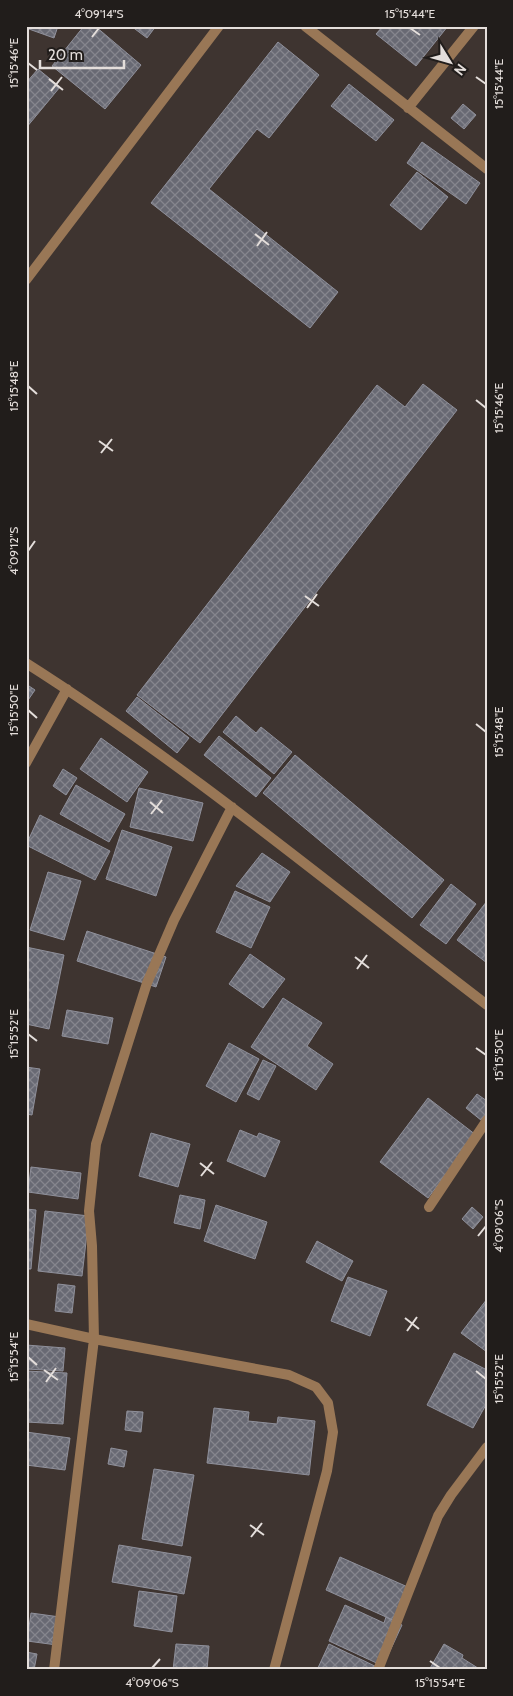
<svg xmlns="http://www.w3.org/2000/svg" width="513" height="1696" font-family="Cabin,sans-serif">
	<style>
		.building { fill: url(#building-cross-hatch); stroke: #8f909b }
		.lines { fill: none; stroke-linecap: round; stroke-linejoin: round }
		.minor { stroke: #997756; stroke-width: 10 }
		.ticks { fill: none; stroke: #e4dedb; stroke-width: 2 }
		.neatline { fill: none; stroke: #e4dedb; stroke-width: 2 }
		.ticks-label { font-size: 12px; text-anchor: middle; fill: #e4dedb }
	</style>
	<defs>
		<pattern id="building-cross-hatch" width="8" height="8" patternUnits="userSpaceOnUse" patternTransform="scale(1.25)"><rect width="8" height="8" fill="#686973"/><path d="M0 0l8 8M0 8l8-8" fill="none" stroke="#85858d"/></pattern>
	</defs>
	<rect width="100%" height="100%" fill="#3e3430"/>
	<path class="building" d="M26,26H58L54,38L26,28Z
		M84,26H95L141,65L105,109L52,66Z
		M131,26H156L147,38Z
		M383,26H448L416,66L376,34Z
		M278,42L319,75L269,138L257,129L209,189L338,292L310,328L151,203Z
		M38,69L60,87L26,128V83Z
		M349,84L394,120L376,141L331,106Z
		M463,104L476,115L464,129L451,118Z
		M422,142L480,183L466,204L407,163Z
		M417,172L448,197L421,230L390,205Z
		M423,384L457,410L200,743L137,695L377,385L405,407Z
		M26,684L35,690L26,703Z
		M137,697L189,738L177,753L126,711Z
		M236,716L256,733L261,727L292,752L274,774L223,732Z
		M219,736L271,778L256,797L204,755Z
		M101,738L148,772L127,802L80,769Z
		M295,755L444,880L412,918L263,793Z
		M63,769L77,778L66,795L53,786Z
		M76,785L125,814L109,842L60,814Z
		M139,788L203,803L193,841L130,827Z
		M40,815L110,851L95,880L26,845Z
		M122,830L172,847L156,896L106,879Z
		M262,853L290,872L270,902L236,886Z
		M48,872L81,881L64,940L30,930Z
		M451,884L476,904L446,944L420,925Z
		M235,891L270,907L251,948L216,932Z
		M487,901V963L457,940Z
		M87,931L166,957L156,987L77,961Z
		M26,947L64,955L49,1029L26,1024Z
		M250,954L285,979L263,1008L229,984Z
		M283,998L322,1023L307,1046L333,1064L316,1090L251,1047Z
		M67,1010L113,1018L108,1044L62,1036Z
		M229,1043L259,1059L236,1102L206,1086Z
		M263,1060L276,1066L259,1100L247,1094Z
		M26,1067L40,1069L32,1115L26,1114Z
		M477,1094L487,1101V1125L466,1108Z
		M428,1098L476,1135L428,1198L380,1162Z
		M240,1130L257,1137L259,1133L280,1141L265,1177L227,1161Z
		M151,1133L190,1144L178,1187L139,1176Z
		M31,1167L81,1173L78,1199L28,1192Z
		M180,1195L205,1200L200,1229L174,1223Z
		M216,1205L267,1222L255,1259L204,1241Z
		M472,1207L483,1217L473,1229L462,1219Z
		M26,1209L36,1210L31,1269H26Z
		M45,1211L89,1216L82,1276L38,1271Z
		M317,1241L353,1261L342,1281L306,1262Z
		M348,1277L387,1291L370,1336L331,1321Z
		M58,1284L75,1286L72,1313L55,1311Z
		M487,1299V1352L461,1333Z
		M26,1345L65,1348L63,1371L26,1369Z
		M454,1353L487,1370V1403L473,1428L427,1405Z
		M26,1371L67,1373L63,1424L26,1422Z
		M214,1408L249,1412L248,1421L277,1424L278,1417L315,1421L309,1475L207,1463Z
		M127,1411L143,1412L141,1432L125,1430Z
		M26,1432L70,1438L65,1470L26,1465Z
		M111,1448L127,1451L124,1467L108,1464Z
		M154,1469L194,1475L182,1546L142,1539Z
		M119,1545L191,1557L184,1594L112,1582Z
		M340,1557L410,1588L395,1621L326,1590Z
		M139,1591L177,1596L172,1632L134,1626Z
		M345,1605L384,1623L386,1617L402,1625L383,1666L329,1641Z
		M31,1613L60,1617L57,1645L27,1641Z
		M176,1644L209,1646L207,1670H173Z
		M329,1644L381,1669V1670H317Z
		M444,1644L463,1655L462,1658L481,1670H429Z
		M26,1652L37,1654L34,1670H26Z"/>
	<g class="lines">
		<path class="minor" d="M305,26L487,169
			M408,108L474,26
			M26,280L219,26
			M26,663C188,766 335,889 487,1005
			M26,763L67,689
			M429,1207L487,1120
			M26,1324L94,1339L289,1375L316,1387L328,1403L333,1432L327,1471L274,1670
			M54,1670L94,1339L92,1246L89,1211L96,1144L147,983L174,920L232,807
			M378,1670L438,1516L451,1495L487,1447"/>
	</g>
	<path class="ticks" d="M410,28L420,35M92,37L99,28M28,63L37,70M476,77L486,84M49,79L63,90M51,91L62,77M255,234L269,245M257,246L267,232M28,386L37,394M476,400L486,408M99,441L113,451M101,453L112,439M28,551L35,541M305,596L319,606M307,608L317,594M28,710L37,718M476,724L486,732M150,802L163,813M151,814L162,800M355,957L369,968M357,969L367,955M28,1034L37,1041M476,1048L486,1055M200,1163L214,1174M201,1176L212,1162M478,1236L486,1226M405,1318L419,1329M407,1331L417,1317M28,1357L37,1365M44,1370L58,1380M476,1371L486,1379M46,1382L56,1368M250,1525L264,1535M251,1537L262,1523M430,1661L440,1668M152,1668L160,1659"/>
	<rect width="513" height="1696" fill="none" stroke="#211d1b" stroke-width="55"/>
	<g transform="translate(450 62) rotate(127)" stroke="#211d1b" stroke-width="4" paint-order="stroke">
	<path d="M0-4L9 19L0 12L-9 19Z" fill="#e4dedb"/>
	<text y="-8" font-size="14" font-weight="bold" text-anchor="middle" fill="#e4dedb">N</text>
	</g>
	<path d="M40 60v8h84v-8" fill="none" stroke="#e4dedb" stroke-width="2.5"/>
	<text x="48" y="60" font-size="15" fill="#e4dedb" stroke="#211d1b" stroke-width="4" paint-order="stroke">20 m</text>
	<rect x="28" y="28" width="458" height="1640" class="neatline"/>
	<g class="ticks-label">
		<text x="99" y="18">4°09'14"S</text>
		<text x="410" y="18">15°15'44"E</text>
		<text transform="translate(14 63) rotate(-90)" y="4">15°15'46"E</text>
		<text transform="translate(499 84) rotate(-90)" y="4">15°15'44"E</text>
		<text transform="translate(14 386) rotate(-90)" y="4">15°15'48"E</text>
		<text transform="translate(499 408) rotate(-90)" y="4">15°15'46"E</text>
		<text transform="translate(14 551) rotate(-90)" y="4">4°09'12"S</text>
		<text transform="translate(14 710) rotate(-90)" y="4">15°15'50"E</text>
		<text transform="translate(499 732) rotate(-90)" y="4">15°15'48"E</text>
		<text transform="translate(14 1034) rotate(-90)" y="4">15°15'52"E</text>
		<text transform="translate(499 1055) rotate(-90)" y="4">15°15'50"E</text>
		<text transform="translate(499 1226) rotate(-90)" y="4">4°09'06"S</text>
		<text transform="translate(14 1357) rotate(-90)" y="4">15°15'54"E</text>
		<text transform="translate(499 1379) rotate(-90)" y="4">15°15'52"E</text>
		<text x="152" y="1687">4°09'06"S</text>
		<text x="440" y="1687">15°15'54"E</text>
	</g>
</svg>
